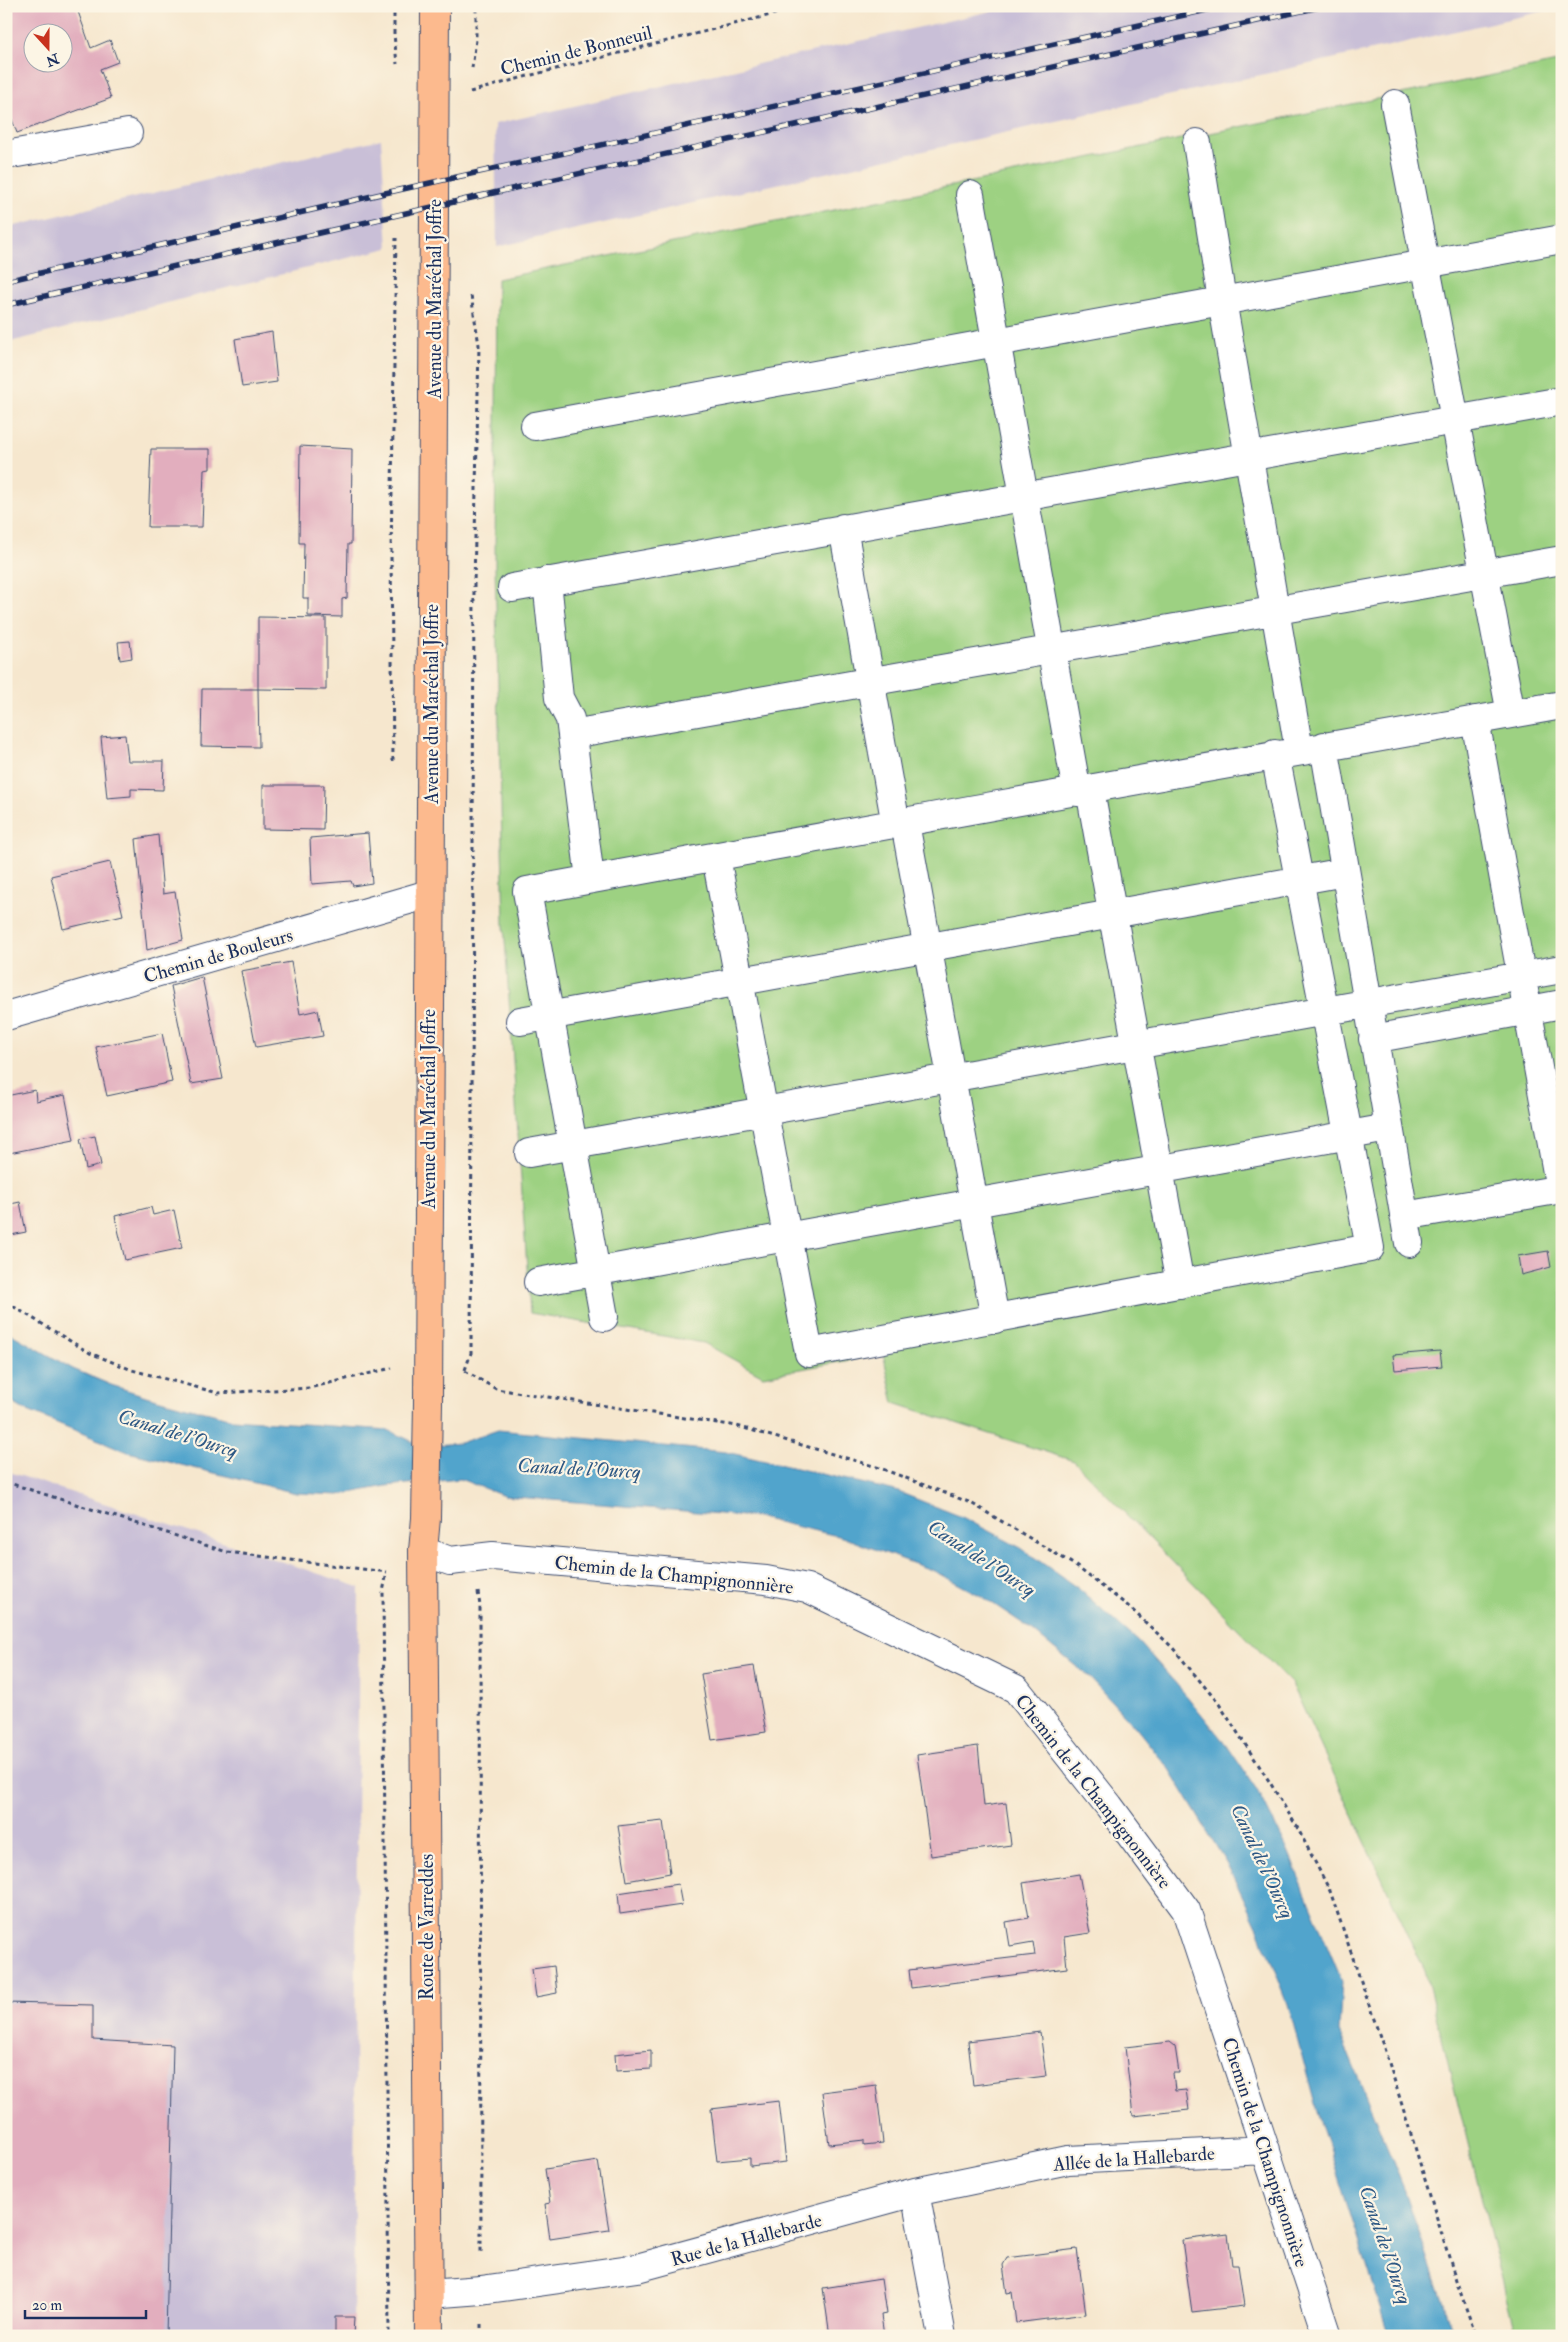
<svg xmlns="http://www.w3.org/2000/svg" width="1568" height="2342" font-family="'IM FELL Double Pica',serif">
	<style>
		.industrial { fill: #c9bfd7 }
		.green { fill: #9dd182; stroke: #5c8070 }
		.water { fill: #51a4cc; stroke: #366a95 }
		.building { fill: #e2aebe; fill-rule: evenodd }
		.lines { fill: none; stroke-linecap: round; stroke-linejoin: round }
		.minor-casing { stroke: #3c4b6f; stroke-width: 30 }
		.major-casing { stroke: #3c4b6f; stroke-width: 30 }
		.path { stroke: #3c4b6f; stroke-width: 3; stroke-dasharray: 4 4; stroke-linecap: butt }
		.minor { stroke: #fff; stroke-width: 28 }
		.major { stroke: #fcba8e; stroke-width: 28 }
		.rail-casing { stroke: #1b2f5e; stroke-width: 5.5 }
		.rail { stroke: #fcf5e5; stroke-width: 4; stroke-dasharray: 11; stroke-linecap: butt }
		.labels { text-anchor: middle; stroke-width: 4.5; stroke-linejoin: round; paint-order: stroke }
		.street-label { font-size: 19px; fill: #1b2f5e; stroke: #fcf5e5 }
		.water-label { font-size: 20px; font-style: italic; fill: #2e5884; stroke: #fcf5e5 }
	</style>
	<rect width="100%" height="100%" fill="#fcf5e5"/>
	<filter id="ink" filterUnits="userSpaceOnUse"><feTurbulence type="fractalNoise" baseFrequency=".02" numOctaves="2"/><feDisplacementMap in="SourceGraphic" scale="10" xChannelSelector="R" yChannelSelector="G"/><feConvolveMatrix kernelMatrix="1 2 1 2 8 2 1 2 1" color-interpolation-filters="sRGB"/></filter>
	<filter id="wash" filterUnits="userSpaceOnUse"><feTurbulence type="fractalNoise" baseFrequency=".0096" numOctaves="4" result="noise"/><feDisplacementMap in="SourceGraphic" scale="20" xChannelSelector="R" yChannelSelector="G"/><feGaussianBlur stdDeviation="1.12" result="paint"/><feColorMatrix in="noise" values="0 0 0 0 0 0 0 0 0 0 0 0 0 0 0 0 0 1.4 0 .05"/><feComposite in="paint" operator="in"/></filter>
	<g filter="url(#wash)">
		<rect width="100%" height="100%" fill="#f6e7ce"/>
		<path class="industrial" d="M1013,6L1562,7L497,247L495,124Z
			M381,139L388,248L6,343V228Z
			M6,1471L359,1587L353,2336H6Z"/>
		<path class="green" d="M1562,61V1226L1557,1227L1562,1243V2336H1516L1425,1971L1292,1684L1074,1461L894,1403L883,1354L763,1376L704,1343L530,1313L504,925L495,566L497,279Z"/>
		<path class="water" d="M6,1331L73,1369L111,1385L149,1397L232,1419L388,1430L422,1446L460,1443L498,1430L726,1452L896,1491L962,1517L1021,1548L1079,1589L1139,1642L1186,1695L1228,1747L1261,1796L1287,1849L1342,1981L1339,2031L1405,2191L1454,2336H1390L1317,2112L1288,2004L1259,1930L1226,1862L1169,1769L1137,1729L1089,1677L1028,1627L983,1597L934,1571L842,1537L756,1517L504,1496L460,1479L386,1486L339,1495L296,1493L128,1452L23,1409L6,1399Z"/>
		<g id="blocks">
			<path class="building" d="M6,6H76L91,48L110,40L118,62L100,69L111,98L17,133L6,103ZM32,32H62V62H32Z
				M272,332L277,382L242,387L235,339Z
				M300,446L352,449L351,544H348L347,598L342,599V617L308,616V598H303L304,543H299Z
				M151,449H210V469L204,470L202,527H148Z
				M258,617L326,618V690L258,689Z
				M130,641L132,658L120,660L118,642Z
				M202,689H258L259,747L201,746Z
				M125,735L128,761H164L163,790L131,789V796L107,798L101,737Z
				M263,785H324L323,830L263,829Z
				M368,833L372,883L353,886L351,881L312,884L310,838Z
				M158,835L163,894L175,892L183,940L147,950L136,839Z
				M110,862L123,915L63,929L51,876Z
				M291,962L300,1014L318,1010L323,1036L256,1047L241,971Z
				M202,977L223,1079L191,1084L171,986Z
				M162,1033L172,1082L107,1096L96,1047Z
				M35,1090L36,1101L65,1095L74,1140L9,1153L6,1140V1096Z
				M95,1136L101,1165L86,1169L80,1139Z
				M20,1202L26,1232L6,1236V1205Z
				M151,1207L153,1215L174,1210L182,1248L125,1260L115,1216Z
				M1548,1251L1551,1267L1521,1275L1518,1256Z
				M1440,1351L1442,1366L1395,1370L1393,1355Z
				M754,1666L766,1732L712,1740L701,1674Z
				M978,1746L984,1806L1006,1803L1011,1845L931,1856L917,1755Z
				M663,1821L670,1873L627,1881L618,1826Z
				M1079,1874L1090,1933L1064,1937L1067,1968L911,1988L909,1970L1035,1955L1033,1942L1010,1946L1006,1922L1029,1918L1023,1883Z
				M678,1884L682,1905L620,1914L618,1893Z
				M554,1966L557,1993L536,1997L532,1969Z
				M6,2003L93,2005V2040L173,2045L166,2336H6Z
				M1040,2032L1046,2076L973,2085L968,2041Z
				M1170,2042L1175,2046L1179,2073H1173L1175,2091L1186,2090L1189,2110L1133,2116L1125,2047Z
				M651,2050V2069L616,2071L615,2054Z
				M876,2085L883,2143L864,2145V2140L829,2144L822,2092Z
				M779,2101L786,2162L750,2166V2158L717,2161L711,2109Z
				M598,2161L609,2230L550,2239L545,2204L550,2203L545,2169Z
				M1228,2234L1232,2265H1238L1244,2306L1192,2312L1182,2240Z
				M1077,2249L1086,2314L1016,2323L1012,2292L1007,2293L1003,2265L1007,2258Z
				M881,2279L886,2314L881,2315L884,2336H830L823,2288Z
				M335,2317H354L353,2336H335Z"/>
		</g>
	</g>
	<g filter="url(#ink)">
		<use href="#blocks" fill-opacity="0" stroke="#3c4b6f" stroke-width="1"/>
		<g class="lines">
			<defs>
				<path id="minor" d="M1395,104L1511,714
					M1197,143L1222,300L1299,750
					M6,155L128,133
					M970,195L1077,792
					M535,426L1562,239
					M843,528L896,825
					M547,581L559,698L570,719L590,879
					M512,588L1562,401
					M1475,720L1560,1189
					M572,734L1562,560
					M1324,746L1409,1243
					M1090,790L1180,1284
					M905,823L995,1319
					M716,857L809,1353L1370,1248L1275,754
					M6,1016L429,894
					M520,1021L1345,872
					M1373,1039L1562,1004
					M529,1153L1562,969
					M1404,1216L1562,1189
					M538,1282L1388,1128
					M604,1317L527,891C872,828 1216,764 1562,705
					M423,1551L450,1561L493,1556L766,1580L807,1588L1016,1689L1109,1806L1186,1910L1327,2336
					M915,2192L942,2336
					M429,2294L481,2290L637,2268L915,2192L1068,2160L1266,2150"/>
				<path id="major" d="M429,2336L423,1551L426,1518L428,1403L435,6"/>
			</defs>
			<use href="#minor" class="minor-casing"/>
			<use href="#major" class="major-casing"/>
			<path class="path" d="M394,6V34L397,64
				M472,68L476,40V6
				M470,92L528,76L806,6
				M393,761L391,553L396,238
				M6,1302L90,1353L132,1370L218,1393L309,1388L392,1368
				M465,1370L471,1353L474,585L479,345L471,295
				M465,1371L496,1389L737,1426L880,1468L971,1503L1073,1564L1128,1606L1172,1647L1219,1704L1269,1781L1297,1827L1330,1891L1389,2063L1456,2280L1476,2336
				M6,1482L227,1552L387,1572
				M386,1577L383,1592L389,2336
				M478,1592L480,1606L481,2255
				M481,2324V2336"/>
			<use href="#minor" class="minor"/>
			<use href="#major" class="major"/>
			<defs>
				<path id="rail" d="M6,281L385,193L1225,6
					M6,305L480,196L1324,6"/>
			</defs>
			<use href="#rail" class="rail-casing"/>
			<use href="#rail" class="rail"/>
		</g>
	</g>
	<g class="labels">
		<g class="street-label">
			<text transform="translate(576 50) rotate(-14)" y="7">Chemin de Bonneuil</text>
			<text transform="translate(434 299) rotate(-90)" y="7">Avenue du Maréchal Joffre</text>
			<text transform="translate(431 704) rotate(-90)" y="7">Avenue du Maréchal Joffre</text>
			<text transform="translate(218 955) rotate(-16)" y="7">Chemin de Bouleurs</text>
			<text transform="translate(428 1109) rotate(-90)" y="7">Avenue du Maréchal Joffre</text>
			<text transform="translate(674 1574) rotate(6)" y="7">Chemin de la Champignonnière</text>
			<text transform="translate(1094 1791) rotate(52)" y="7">Chemin de la Champignonnière</text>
			<text transform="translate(426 1927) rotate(-90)" y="7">Route de Varreddes</text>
			<text transform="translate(1266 2152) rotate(72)" y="7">Chemin de la Champignonnière</text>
			<text transform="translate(1134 2158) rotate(-4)" y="7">Allée de la Hallebarde</text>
			<text transform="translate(746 2239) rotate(-15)" y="7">Rue de la Hallebarde</text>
		</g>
		<g class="water-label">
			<text transform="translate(178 1433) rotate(17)" y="7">Canal de l'Ourcq</text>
			<text transform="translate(579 1468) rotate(3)" y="7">Canal de l'Ourcq</text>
			<text transform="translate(982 1558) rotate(33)" y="7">Canal de l'Ourcq</text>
			<text transform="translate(1263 1861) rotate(65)" y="7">Canal de l'Ourcq</text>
			<text transform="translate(1386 2245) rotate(71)" y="7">Canal de l'Ourcq</text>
		</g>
	</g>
	<rect width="1568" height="2342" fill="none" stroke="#fcf5e5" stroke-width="25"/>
	<g transform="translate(48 48) rotate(159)"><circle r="24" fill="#fcf5e5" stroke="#a2a6af"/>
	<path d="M0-4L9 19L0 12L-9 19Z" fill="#c8321e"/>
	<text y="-8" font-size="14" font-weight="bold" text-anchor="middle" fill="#1b2f5e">N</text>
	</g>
	<path d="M25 2310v8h121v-8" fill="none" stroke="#1b2f5e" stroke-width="2.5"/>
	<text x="32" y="2310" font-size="15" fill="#1b2f5e" stroke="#fcf5e5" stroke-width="4" paint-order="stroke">20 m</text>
</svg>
